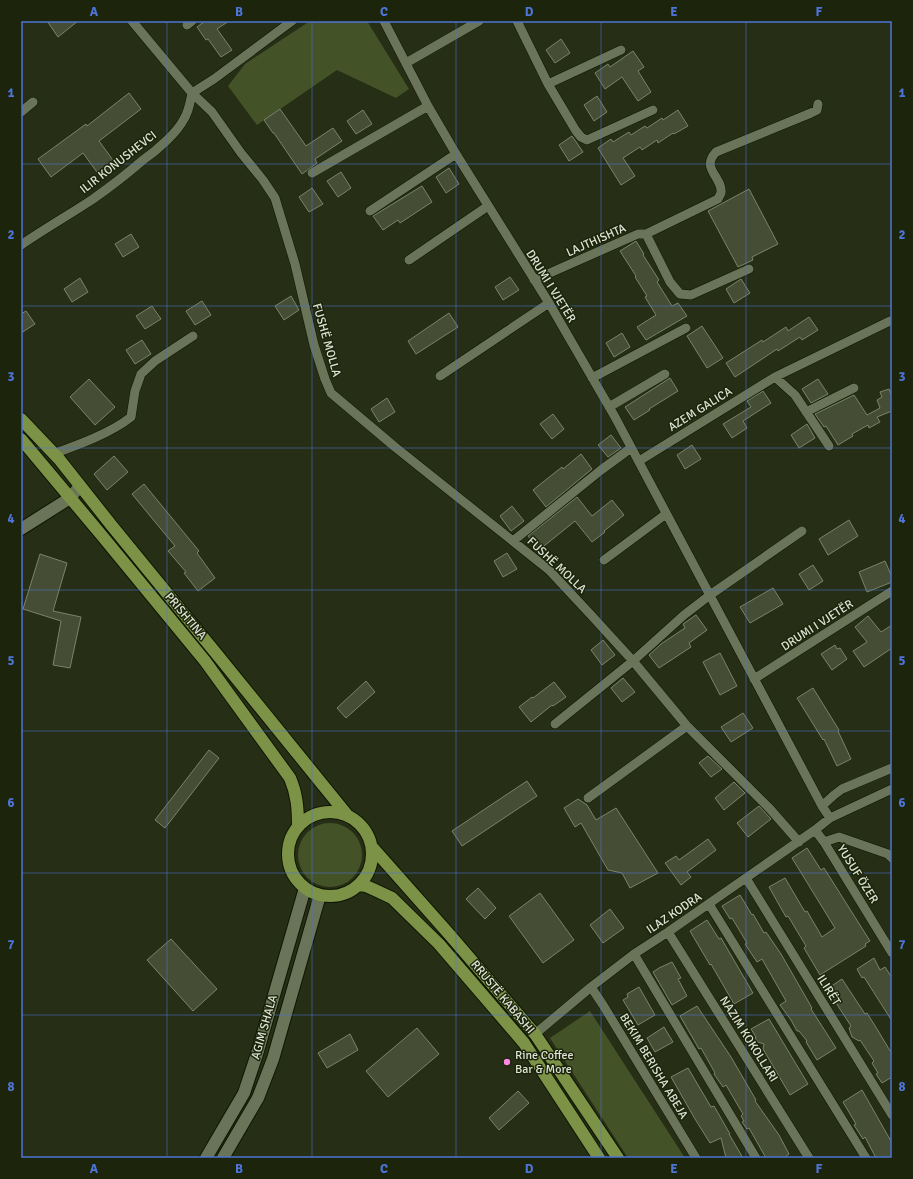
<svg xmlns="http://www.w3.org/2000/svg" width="913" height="1179" font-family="Signika,sans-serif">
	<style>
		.green { fill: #445228 }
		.building { fill: #454e34; stroke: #7a8468 }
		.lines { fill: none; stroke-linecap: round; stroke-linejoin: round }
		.street-casing { stroke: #0f1601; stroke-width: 10 }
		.secondary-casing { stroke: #0f1601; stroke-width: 14 }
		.primary-casing { stroke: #0f1601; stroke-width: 14 }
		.street { stroke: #6a7459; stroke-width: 9 }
		.secondary { stroke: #6a7459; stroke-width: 12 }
		.primary { stroke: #7c9347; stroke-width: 12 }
		.grid { fill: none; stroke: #4d74d7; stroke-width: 1; stroke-opacity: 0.55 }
		.poi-dot { fill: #fb87e6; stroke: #1c240b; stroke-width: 1.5 }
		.labels { text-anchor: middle; stroke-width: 3; stroke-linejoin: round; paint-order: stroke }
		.street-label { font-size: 12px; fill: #dee4d5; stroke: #1c240b }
		.poi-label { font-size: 12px; fill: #dee4d5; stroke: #1c240b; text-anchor: start }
		.neatline { fill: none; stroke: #4d74d7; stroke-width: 1.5 }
		.grid-label { font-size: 13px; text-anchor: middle; font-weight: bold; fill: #4d74d7 }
	</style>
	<rect width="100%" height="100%" fill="#262e15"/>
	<path class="green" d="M310,21H367L409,89L396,98L337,70L257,125L228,86L245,64Z
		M298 855a32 32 0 1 1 64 0a32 32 0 1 1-64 0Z
		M590,1011L685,1158H628L550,1038Z"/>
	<path class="building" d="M47,21H78L58,37Z
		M205,21H229L217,29L232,50L221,57L208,39L206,40L197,27Z
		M561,39L570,53L555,63L546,50Z
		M633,51L644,67L638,71L651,92L638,101L622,77L605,89L595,73L608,64L610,67Z
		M129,93L141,109L99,141L118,167L102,179L83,153L51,177L38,159L86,124L87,126Z
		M597,96L607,112L594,121L584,105Z
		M280,109L306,146L333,128L342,141L315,159L317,163L302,174L274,133H273L264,120Z
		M363,110L372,124L356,134L347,121Z
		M678,110L688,126L674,134L673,133L658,143L657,140L642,150L640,147L623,158L635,176L621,185L598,148L611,139L613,142L629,132L631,135L645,126L647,128L662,118L663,120Z
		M572,136L583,152L569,161L559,145Z
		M449,168L459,184L446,193L436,177Z
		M341,172L351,188L338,197L327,181Z
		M422,186L432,202L400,223L398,220L383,230L373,216Z
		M312,188L323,204L309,212L299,197Z
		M749,189L778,244L752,257L753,260L738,267L708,211Z
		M131,234L139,247L123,257L115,244Z
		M636,241L644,254L643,255L659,280L657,282L672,306L678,303L687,316L646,340L637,327L656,315L645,297L647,296L635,277L636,276L620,251Z
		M510,277L519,290L503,300L495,287Z
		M80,278L88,292L72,302L64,289Z
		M741,279L750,293L734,303L726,289Z
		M291,296L299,310L284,320L275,306Z
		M202,301L211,315L195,325L186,311Z
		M152,306L161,319L145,329L136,316Z
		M26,311L35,324L21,333V314Z
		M449,313L458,327L416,354L408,341Z
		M809,317L818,330L802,340L800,337L778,351L777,349L735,377L726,363L762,340L763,342L786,327L788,331Z
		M702,326L723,358L707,368L687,336Z
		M622,333L630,347L614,357L606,343Z
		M142,340L151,354L135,364L126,350Z
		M670,378L678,391L649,409L650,410L634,420L625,407Z
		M89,379L115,407L95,425L70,397Z
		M818,379L828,394L811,403L802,389Z
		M889,389L892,397V411L877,417L880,422L869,428L868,425L852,434L853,436L838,445L826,426L824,427L815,414L854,395L867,415L880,408L877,400L882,397L880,392Z
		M763,391L771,403L743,421L747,428L732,438L723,424L751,407L747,401Z
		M387,398L395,412L379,422L371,409Z
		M553,414L564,429L552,439L540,424Z
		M807,424L815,438L799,448L791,435Z
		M611,435L621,448L608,457L598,445Z
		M692,445L701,459L685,469L677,455Z
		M581,454L592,469L546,507L533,490L562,467L563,469Z
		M114,456L128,472L107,490L94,474Z
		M144,484L199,551L197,553L215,578L198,591L184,573L186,572L168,551L175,546L132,494Z
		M577,497L592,516L612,500L624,515L604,531L605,532L592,542L575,521L539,550L528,536Z
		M512,506L524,521L511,531L500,516Z
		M849,520L858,536L828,555L819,539Z
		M507,553L517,569L503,577L494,561Z
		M40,554L67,563L53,611L81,617L70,668L53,665L61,621L23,609Z
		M885,561L892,577V582L867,592L859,572Z
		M813,565L823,581L809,590L799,574Z
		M773,588L783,604L750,623L740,607Z
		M696,615L707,630L689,643L691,647L659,668L649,655L661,644L685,628L683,624Z
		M868,616L881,632L892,625V648L864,667L853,651L867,642L855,627Z
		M603,640L615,655L602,665L591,650Z
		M835,645L837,649L840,648L847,659L832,670L821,654Z
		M720,653L737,686L720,695L703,662Z
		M623,678L635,692L622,702L611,688Z
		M366,681L375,692L346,718L337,708Z
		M554,682L566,697L553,706L552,705L531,722L519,707L532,697L533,698Z
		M813,688L839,730L838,731L851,759L837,766L824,739L823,740L797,698Z
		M743,713L753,728L731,742L721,727Z
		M209,750L219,758L165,828L155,820Z
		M708,756L722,769L711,777L699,763Z
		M527,781L537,796L462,846L452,831Z
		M734,782L745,793L724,810L715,798Z
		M578,799L587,805L596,820L616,808L658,873L630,888L622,873L608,870L581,823L575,827L564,808Z
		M759,806L771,819L748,837L737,823Z
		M708,839L716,850L687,872L691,877L681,885L665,863L676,856L679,860Z
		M807,848L821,870L824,868L870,941L865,944L866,946L820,975L804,948L806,946L788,916L786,917L769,887L785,878L805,912L807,911L822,937L835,928L792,858Z
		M478,888L496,908L485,919L466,899Z
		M540,893L574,940L543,963L509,916Z
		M740,895L752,915L753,914L764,933L766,932L781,954L812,1008L811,1009L836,1048L817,1060L806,1042L807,1041L799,1031H797L791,1020L780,1005L786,1001L762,959L757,962L745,944L747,943L732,918L730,919L722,906Z
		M610,909L624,928L603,943L590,925Z
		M707,920L719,939L721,938L753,993L734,1004L711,964L710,965L690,931Z
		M171,939L217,989L193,1011L147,960Z
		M874,958L880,970L885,967L892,978V1021L864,977L862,978L857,969Z
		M672,962L681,978L678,979L687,996L672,1005L653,972L659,968Z
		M842,979L865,1014L867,1013L877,1029L892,1054V1077L882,1083L876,1074L878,1073L872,1063L874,1061L860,1040L859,1041L852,1037L849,1028L851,1026L827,989Z
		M639,987L655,1015L638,1025L623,1000L628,997L627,994Z
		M697,1006L731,1057L756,1100L755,1101L779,1135L789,1154L784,1158H766L749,1128L747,1129L742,1122L744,1121L741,1116L743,1114L726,1085L723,1087L714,1074L715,1073L701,1048L699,1049L691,1035L680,1016Z
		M769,1019L808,1084L790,1095L763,1049L764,1044L758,1042L755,1038L756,1037L751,1029Z
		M664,1027L673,1042L655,1052L647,1038Z
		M417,1028L439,1054L388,1097L366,1071Z
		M350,1034L358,1050L327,1068L318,1053Z
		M688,1068L711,1107L714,1106L730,1134H729L743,1158H726L721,1138L710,1143L695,1119L671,1077Z
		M862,1090L892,1143V1158H876L865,1137L863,1139L854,1125L856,1124L843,1102Z
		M518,1091L529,1103L499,1130L489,1118Z"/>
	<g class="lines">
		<defs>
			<path id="street" d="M292,21L214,79L192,93L212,112L241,153L263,180L275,198L295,264L314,345L325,379L331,393L395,447L549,570L591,615L633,661L555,724
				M384,21L428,106L456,154L549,303L615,417L822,806L830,818
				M517,21L548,84L576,131L581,137L587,140L653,110
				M187,25L192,21
				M406,63L479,21
				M548,84L621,50
				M21,112L33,102
				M312,173L428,106
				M370,211L456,154
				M646,234L718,199C719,197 720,195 721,193C723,177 700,169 716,152L811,113L817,110L818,104
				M21,245C44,229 69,215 93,199C110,187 127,174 143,160C156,151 177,133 184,119C189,111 190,103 192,93L132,21
				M409,260L488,206
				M534,280L638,234H646L670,282L680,294L691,295L749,269
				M440,376L549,303
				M775,377L890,321
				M592,378L686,328
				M609,407L665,374
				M806,412L854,388
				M53,454C78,445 111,433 131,417L135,391L141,374L155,361L193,336
				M639,461L775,377L795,395L829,446
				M513,541L601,470L631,448
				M604,560L666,514
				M754,679L892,591
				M588,798L687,726
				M822,806L834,795L842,789L892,768
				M815,830L824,842L892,953
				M799,842L770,809L687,726L633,661L684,615L710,595L802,531
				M824,842L839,837L888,854L892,858
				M746,878L892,1115
				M709,904L866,1158
				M668,932L809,1158
				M634,954L756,1158
				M591,987L603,1005L696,1158
				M535,1034L591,987L634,954L668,932L815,830L830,818L892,789"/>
			<path id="secondary" d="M21,529L70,498L80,486
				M206,1158L244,1093L257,1054L305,888
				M223,1158L258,1098L273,1059L320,895"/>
			<path id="primary" d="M21,419L59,459L112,526L215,652L348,816
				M21,439L103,537L205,661L290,778C297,794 298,809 298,826
				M288 854a42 42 0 1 1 84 0a42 42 0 1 1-84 0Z
				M372,847L449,934L535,1034L618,1158
				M359,885L366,886L375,890L392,898L439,944L524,1043L599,1158"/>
		</defs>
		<use href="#street" class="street-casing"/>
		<use href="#secondary" class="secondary-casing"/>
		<use href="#primary" class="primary-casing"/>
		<use href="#street" class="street"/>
		<use href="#secondary" class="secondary"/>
		<use href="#primary" class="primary"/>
	</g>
	<path class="grid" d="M167,21V1158M312,21V1158M456,21V1158M601,21V1158M746,21V1158M21,164H892M21,306H892M21,448H892M21,590H892M21,731H892M21,873H892M21,1015H892"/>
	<circle class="poi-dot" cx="507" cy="1062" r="4"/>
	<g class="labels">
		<g class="street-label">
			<text transform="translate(118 162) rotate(-38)" y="4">ILIR KONUSHEVCI</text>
			<text transform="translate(596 240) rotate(-24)" y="4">LAJTHISHTA</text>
			<text transform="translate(551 286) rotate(58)" y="4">DRUMI I VJETËR</text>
			<text transform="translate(327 340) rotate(74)" y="4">FUSHË MOLLA</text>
			<text transform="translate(700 409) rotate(-32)" y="4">AZEM GALICA</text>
			<text transform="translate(557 565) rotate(43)" y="4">FUSHË MOLLA</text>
			<text transform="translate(186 616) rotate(50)" y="4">PRISHTINA</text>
			<text transform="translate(817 625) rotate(-33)" y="4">DRUMI I VJETËR</text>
			<text transform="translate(858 874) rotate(58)" y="4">YUSUF ÖZER</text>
			<text transform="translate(674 913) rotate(-34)" y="4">ILAZ KODRA</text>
			<text transform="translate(829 990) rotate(58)" y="4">ILIRËT</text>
			<text transform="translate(503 997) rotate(50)" y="4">RRUSTË KABASHI</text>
			<text transform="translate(264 1027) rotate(-74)" y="4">AGIM SHALA</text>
			<text transform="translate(749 1039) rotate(58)" y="4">NAZIM KOKOLLARI</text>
			<text transform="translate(654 1066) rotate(59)" y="4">BEKIM BERISHA ABEJA</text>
		</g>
		<g class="poi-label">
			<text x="515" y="1059">Rine Coffee<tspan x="515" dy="14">Bar &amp; More</tspan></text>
		</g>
	</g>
	<rect width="913" height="1179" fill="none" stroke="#1c240b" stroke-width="44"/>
	<rect x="22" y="22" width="869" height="1135" class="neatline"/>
	<g class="grid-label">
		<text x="94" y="16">A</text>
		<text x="239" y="16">B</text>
		<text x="384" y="16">C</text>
		<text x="529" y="16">D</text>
		<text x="674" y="16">E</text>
		<text x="819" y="16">F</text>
		<text x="11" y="97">1</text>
		<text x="902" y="97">1</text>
		<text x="11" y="239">2</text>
		<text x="902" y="239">2</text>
		<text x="11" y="381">3</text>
		<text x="902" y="381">3</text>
		<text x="11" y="523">4</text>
		<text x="902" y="523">4</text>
		<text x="11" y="665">5</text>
		<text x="902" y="665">5</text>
		<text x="11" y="807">6</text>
		<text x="902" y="807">6</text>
		<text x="11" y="949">7</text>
		<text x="902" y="949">7</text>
		<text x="11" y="1091">8</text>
		<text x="902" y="1091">8</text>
		<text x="94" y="1173">A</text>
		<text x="239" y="1173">B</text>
		<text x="384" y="1173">C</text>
		<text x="529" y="1173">D</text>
		<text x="674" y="1173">E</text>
		<text x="819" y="1173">F</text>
	</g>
</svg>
